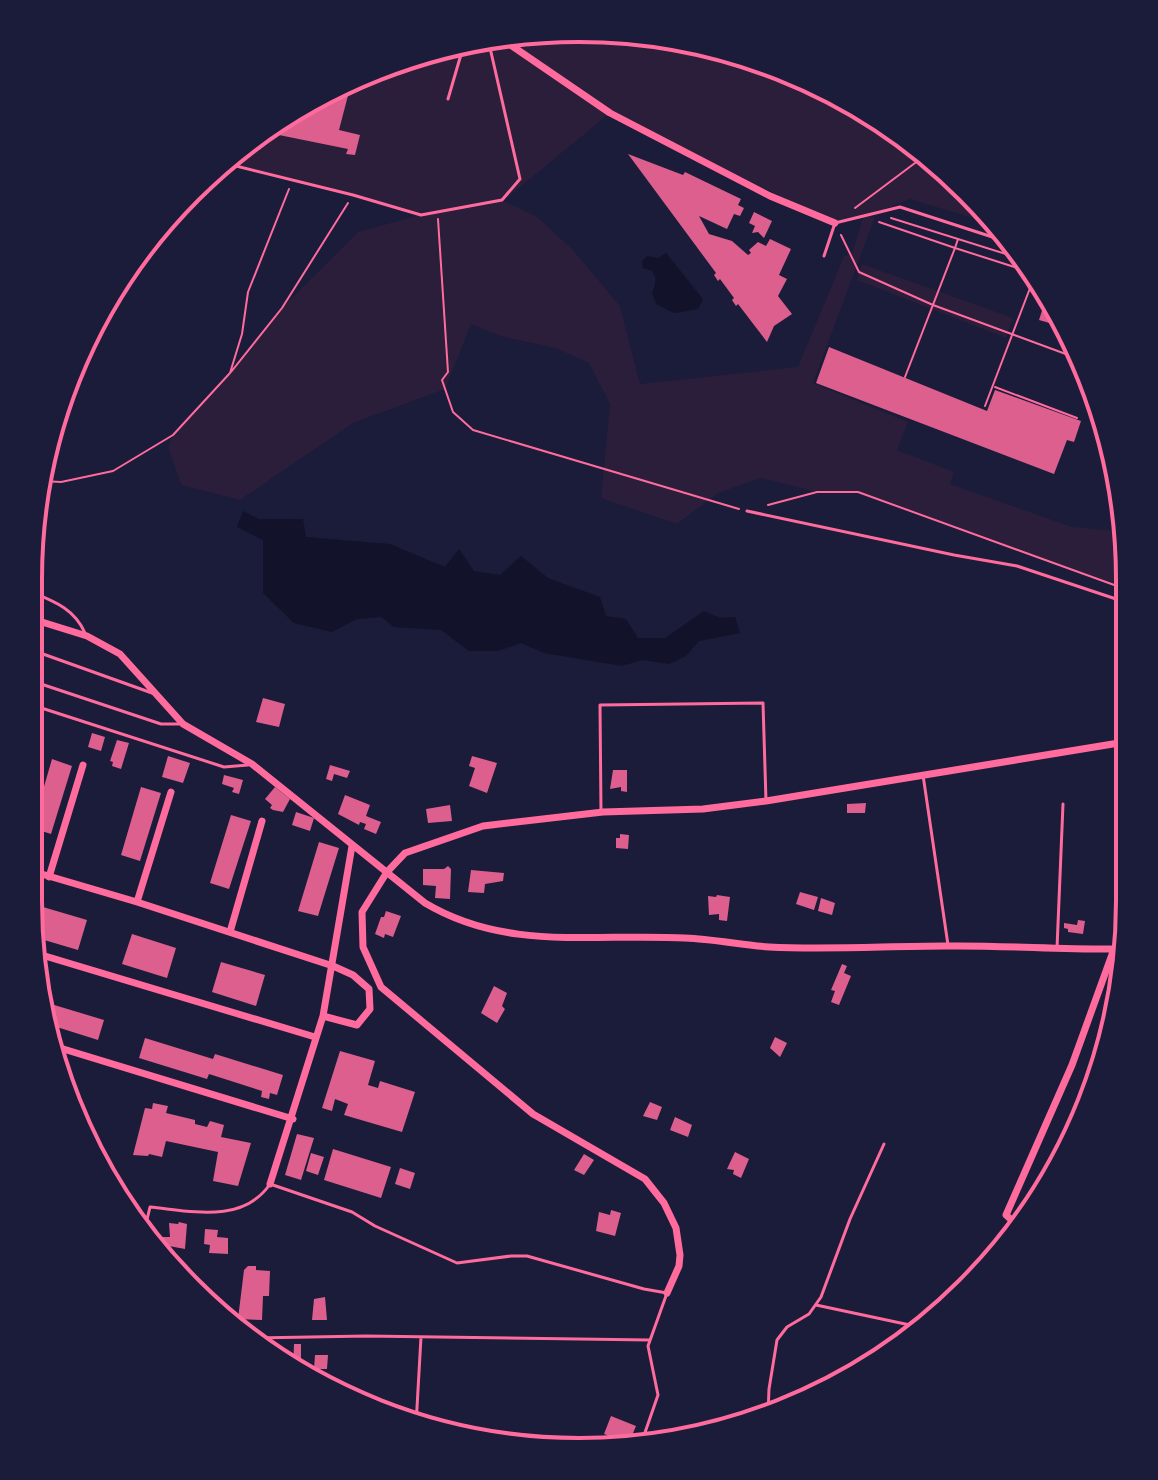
<svg xmlns="http://www.w3.org/2000/svg" width="1158" height="1480" font-family="Ubuntu,sans-serif">
	<style>
		.green { fill: #2a1e3b; fill-rule: evenodd }
		.water { fill: #12122b }
		.building { fill: #dd5f8e }
		.lines { fill: none; stroke-linecap: round; stroke-linejoin: round }
		.path { stroke: #ff6b9d; stroke-width: 2 }
		.service { stroke: #ff6b9d; stroke-width: 3 }
		.minor { stroke: #ff6b9d; stroke-width: 7 }
		.rim { fill: none; stroke: #ff6b9d; stroke-width: 4 }
	</style>
	<rect width="100%" height="100%" fill="#1b1b3a"/>
	<path class="green" d="M615,29L721,47L822,85L914,142L993,215L1002,227L910,199L866,216L875,217L813,383L908,422L897,450L954,472L950,484L1072,527L1127,532L1128,591L858,492H817L761,478L718,493L677,524L601,498L610,404L589,363L555,348L500,336L471,324L445,389L353,423L240,500L181,485L168,447L173,435L230,373L282,308L358,232L420,215L353,195L222,161L303,102L401,57L507,33ZM610,113L835,223L863,218L852,254L844,256L798,367L640,384L620,306L572,249L536,216L503,201Z
		M862,264L1013,318L1006,338L857,280Z"/>
	<path class="water" d="M666,253L703,299L698,309L674,313L656,304L652,293C655,284 658,279 652,271L643,268L642,261L647,256L659,258Z
		M243,511L259,519H303L306,537L390,544L445,567L459,549L474,571L500,575L521,556L548,578L600,597L606,616L626,619L638,638H665L704,611L720,618L735,617L740,633L699,641L686,656L669,664L642,660L622,666L544,653L521,643L498,651H469L441,630L394,627L381,617L357,619L332,632L294,623L263,593V540L237,527Z"/>
	<path class="building" d="M348,82L351,84L339,130L360,135L355,155L346,154L348,149L274,134L266,128L303,102Z
		M628,154L683,175L685,172L741,199L738,205L744,208L740,216L734,214L727,229L699,216L709,234L732,241L748,255L751,253L749,250L758,242L766,246L770,239L791,249L779,275L787,279L778,296L792,314L774,326L767,342L738,304L736,306L732,300L734,298L720,279L718,281L714,275L716,273Z
		M754,212L772,221L764,238L758,232L752,233L755,226L749,223Z
		M1048,292L1056,303L1067,328L1039,320Z
		M829,347L987,411L995,390L1081,421L1074,442L1067,440L1054,474L816,383Z
		M263,698L285,704L279,727L256,722Z
		M92,733L105,737L101,751L88,747Z
		M117,740L129,743L121,769L112,766L113,762L110,761Z
		M168,756L190,763L183,783L162,777Z
		M472,756L497,763L487,793L469,786L475,768L469,766Z
		M52,759L72,766L51,834L32,828Z
		M330,765L350,771L347,778L334,774L332,781L326,779Z
		M613,770H627V792L621,791V787L610,789Z
		M224,775L243,780L239,794L232,792L234,788L222,784Z
		M141,787L161,793L140,861L121,855Z
		M275,787L290,799L283,812L273,810L270,808L272,805L265,799Z
		M345,795L370,805L366,816L381,822L376,834L364,829L366,824L360,822L359,825L338,814Z
		M866,803L865,813H847V804Z
		M450,805L452,821L428,823L426,809Z
		M296,812L314,818L310,831L292,825Z
		M231,815L251,821L229,889L210,883Z
		M620,834L629,835L628,849L616,848V838H620Z
		M319,842L339,848L318,916L298,911Z
		M448,866L451,869L450,899L435,898L436,886L423,885V869H444Z
		M471,870L504,873L503,881L485,884L484,893L468,892Z
		M800,892L818,897L814,910L796,904Z
		M717,895L730,897L727,921L719,920V914L709,915L708,896L716,897Z
		M821,898L835,903L832,915L818,911Z
		M43,907L87,920L78,950L34,937Z
		M386,911L401,916L393,937L385,934L384,938L375,934L381,917H384Z
		M1078,920L1085,921L1083,934L1068,932V929L1064,928V923L1077,925Z
		M132,934L176,948L167,978L122,964Z
		M221,962L265,975L256,1006L212,992Z
		M842,964L847,966L844,973L851,976L839,1005L831,1002L835,991L831,990Z
		M494,986L507,993L502,1006L505,1009L497,1023L481,1013Z
		M41,1001L104,1020L98,1040L44,1023Z
		M775,1037L787,1043L780,1057L770,1048Z
		M145,1038L213,1059L215,1054L283,1075L277,1095L270,1093L269,1099L261,1097L262,1091L209,1074L207,1079L139,1058Z
		M340,1051L375,1061L368,1085L378,1088L380,1081L415,1092L402,1132L344,1115L348,1104L335,1099L332,1111L322,1108Z
		M650,1102L662,1107L657,1120L643,1116Z
		M153,1103L168,1106L166,1113L195,1120V1124L207,1127L210,1121L224,1125L221,1137L251,1143L238,1186L213,1181L218,1152L166,1141L162,1157L149,1154L148,1156L133,1155L145,1108L152,1109Z
		M675,1117L692,1125L688,1137L670,1130Z
		M297,1134L314,1138L301,1180L285,1175Z
		M333,1149L391,1167L381,1198L324,1180Z
		M735,1152L749,1159L741,1178L733,1174L734,1170L727,1169Z
		M311,1153L324,1157L318,1175L306,1171Z
		M584,1154L594,1160L584,1175L574,1170Z
		M400,1168L415,1173L410,1189L395,1184Z
		M611,1210L621,1213L615,1236L596,1231L599,1212L610,1215Z
		M179,1222L187,1224L185,1249L158,1244L159,1237H170L169,1223L178,1224Z
		M205,1229L218,1230L217,1237L228,1238V1254L209,1253L210,1245L204,1244Z
		M248,1266H256V1270L270,1271L269,1296H263L262,1320L238,1319L244,1270Z
		M325,1297L327,1320H312L314,1299Z
		M294,1344H301V1376L293,1370Z
		M315,1355H328L327,1369H314Z
		M611,1416L636,1426L629,1443L604,1434Z"/>
	<g class="lines">
		<path class="path" d="M523,39L650,35
			M686,41L747,57
			M855,208L927,154
			M891,218L1025,260
			M438,219L448,372L442,380L453,412L473,430L739,509
			M879,222L955,248L905,377
			M841,235L859,272L933,305L1082,360
			M958,239L955,248L1030,272L1031,269
			M231,372L282,308L348,203
			M995,387L1077,418
			M985,406L1035,275
			M42,481L61,482L113,471L173,435L230,373L242,334L248,292L289,189
			M768,505L817,492H858L1128,590"/>
		<path class="service" d="M479,39L499,40
			M448,99L462,51L469,42
			M220,162L353,195L421,215L502,200L520,179L488,39
			M824,256L835,223L900,207L1014,244
			M747,511L954,555L1017,566L1128,603
			M29,591C53,601 74,608 85,633
			M29,649L152,693
			M29,680L161,724H179
			M29,704L224,767L248,765
			M923,775L948,945
			M601,812L600,705L763,703L766,801
			M1057,948L1063,804
			M52,1056L57,1047
			M144,1232L150,1207C191,1211 243,1224 270,1184L352,1212L375,1226L457,1263L511,1256H527L644,1289L667,1293L648,1346L658,1395L641,1444
			M816,1305L924,1328
			M251,1338L366,1336L649,1340
			M768,1414L769,1389L777,1340L787,1327L809,1314L821,1297L850,1219L884,1144
			M416,1425L421,1337"/>
		<path class="minor" d="M496,35L610,113L770,196L835,223
			M29,618L87,636L120,654L183,724L252,764L425,903C507,952 595,933 685,938C713,939 741,945 769,947C828,950 887,946 945,946C1004,945 1062,950 1121,949
			M28,870L137,902L333,966L353,975L369,989L370,1009L357,1025L323,1016
			M49,877L83,765
			M137,902L171,792
			M230,932L262,821
			M35,953L315,1037
			M47,1044L293,1119
			M270,1184L323,1016L352,846
			M1019,1227L1006,1215L1072,1065L1114,949
			M667,1293L679,1266L680,1255L676,1228L664,1203L645,1179L533,1114L381,987L363,947L362,912L387,872L405,853L483,826L603,812L703,809L766,801L1125,742"/>
	</g>
	<path d="M0 0H1158V1480H0ZM579 42H579A537 537 0 0 1 1116 579V901A537 537 0 0 1 579 1438H579A537 537 0 0 1 42 901V579A537 537 0 0 1 579 42Z" fill="#1b1b3a" fill-rule="evenodd"/>
	<path class="rim" d="M579 42H579A537 537 0 0 1 1116 579V901A537 537 0 0 1 579 1438H579A537 537 0 0 1 42 901V579A537 537 0 0 1 579 42Z"/>
</svg>
